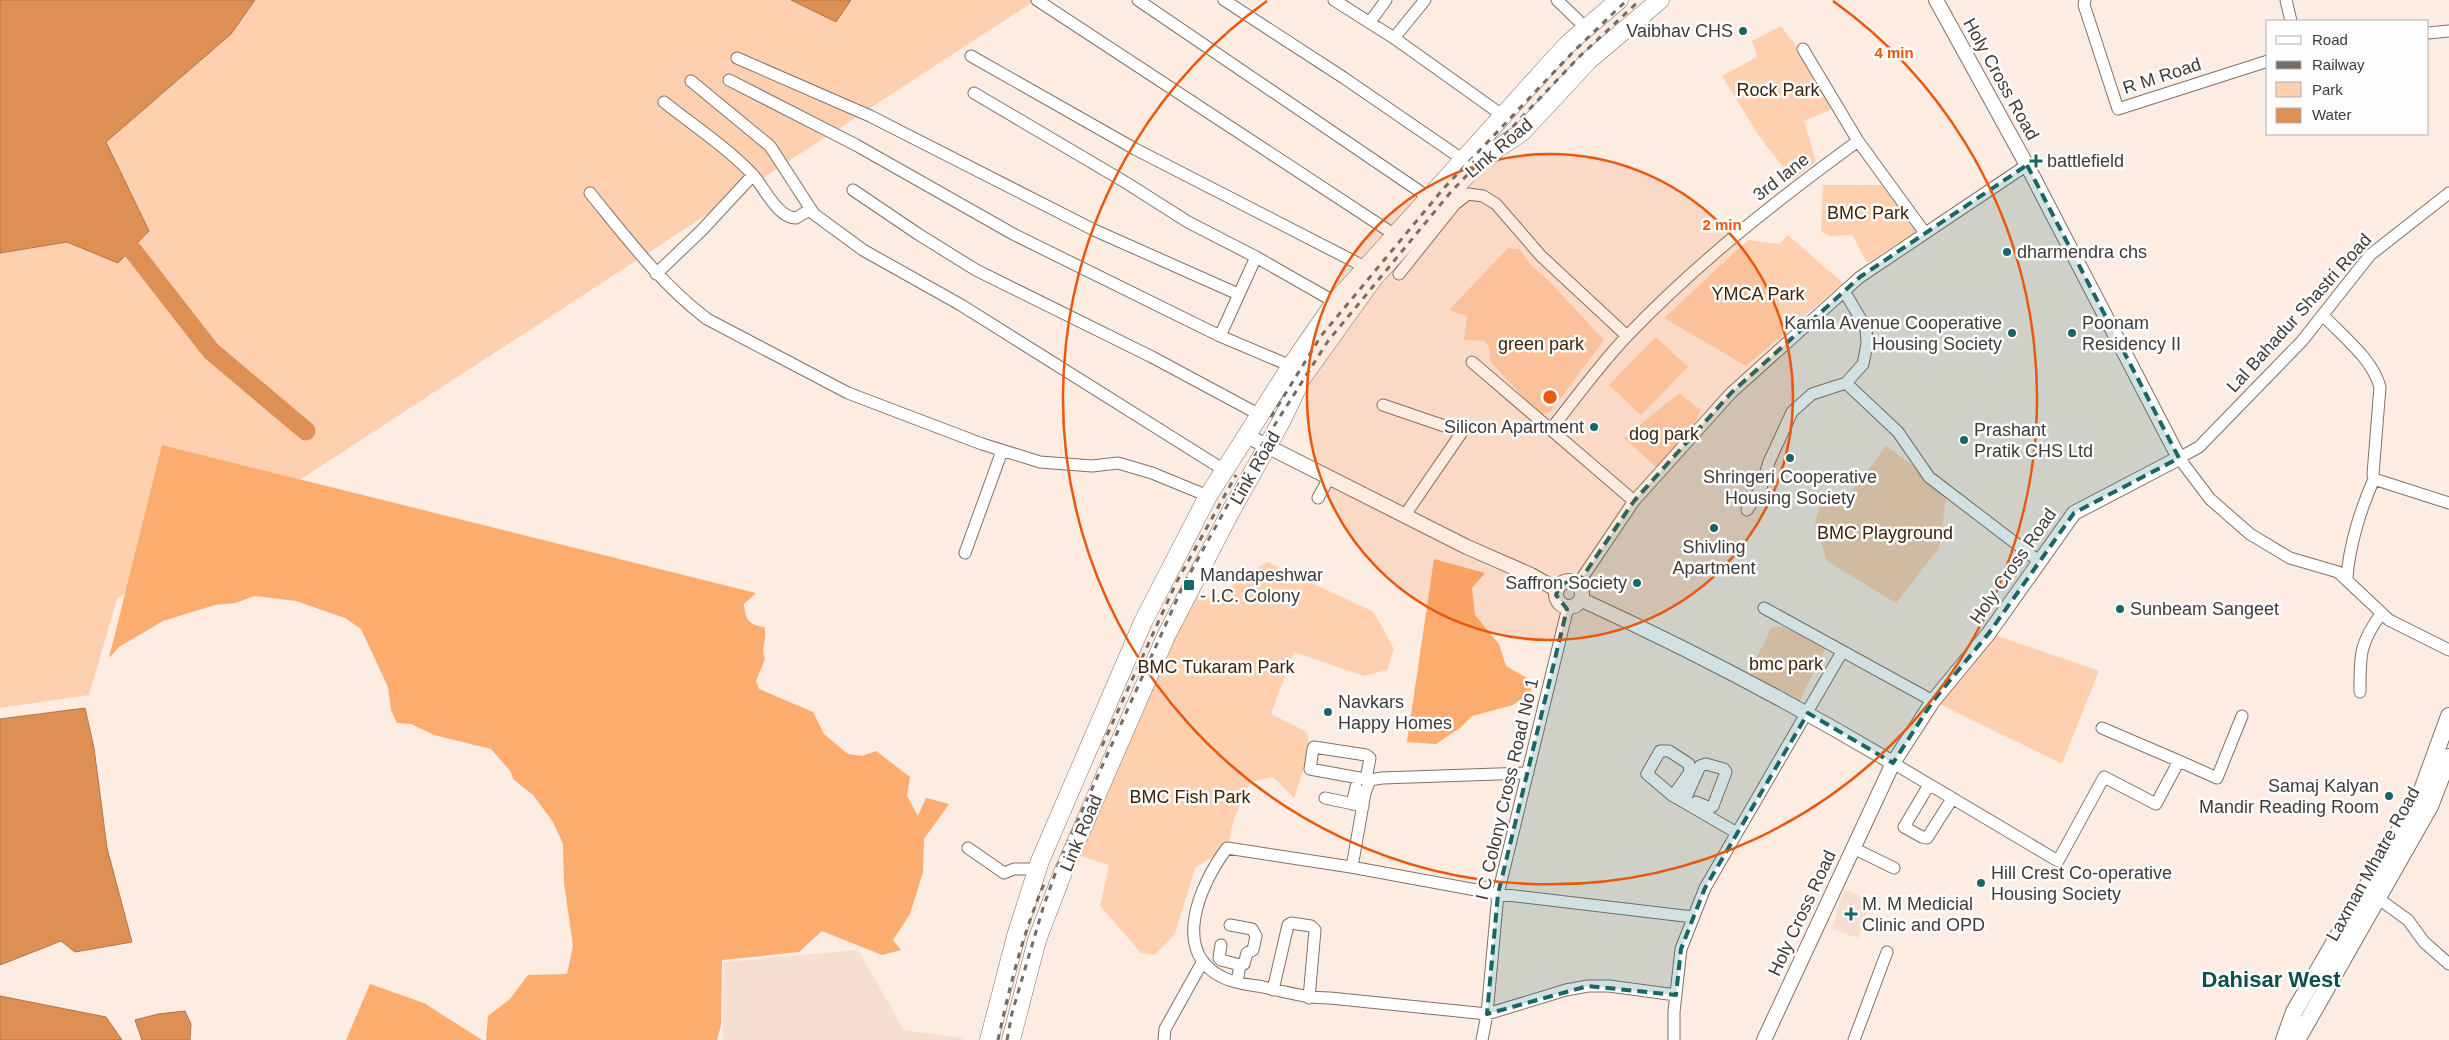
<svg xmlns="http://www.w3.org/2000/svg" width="2449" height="1040" font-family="Helvetica,sans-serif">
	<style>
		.built { fill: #f6dfd0 }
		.green { fill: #fed0af }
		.forest { fill: #fdac70 }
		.water { fill: #de9054; stroke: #af764b }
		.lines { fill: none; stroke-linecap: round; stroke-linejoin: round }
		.river { stroke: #de9054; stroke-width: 19 }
		.minor-casing { stroke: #807268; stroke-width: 13 }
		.tertiary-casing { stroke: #807268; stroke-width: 16 }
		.secondary-casing { stroke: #807268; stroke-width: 18 }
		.primary-casing { stroke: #807268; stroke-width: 19 }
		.minor { stroke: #fff; stroke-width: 11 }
		.tertiary { stroke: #fff; stroke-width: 14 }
		.secondary { stroke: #fff; stroke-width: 16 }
		.primary { stroke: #fff; stroke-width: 18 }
		.rail { stroke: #756c66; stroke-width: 3; stroke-dasharray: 6 6; stroke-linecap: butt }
		.marked { fill: #196665; fill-opacity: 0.2; stroke: #196665; stroke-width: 4; stroke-dasharray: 10 6; stroke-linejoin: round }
		.ring { fill: none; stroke: #e8590c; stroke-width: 2.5 }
		.poi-dot { fill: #196665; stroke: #fdfdfd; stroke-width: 2 }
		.labels { text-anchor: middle; stroke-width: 5; stroke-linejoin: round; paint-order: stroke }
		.poi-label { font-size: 18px; fill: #413b37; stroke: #fdfdfd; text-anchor: start }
		.street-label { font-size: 18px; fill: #413b37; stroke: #fdfdfd }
		.park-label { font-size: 18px; fill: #412208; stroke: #fdfdfd }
		.district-label { font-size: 22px; font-weight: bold; fill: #114f4d; stroke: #fdfdfd }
		.centre { fill: #e8590c; stroke: #fdfdfd; stroke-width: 2.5 }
		.ring-label { font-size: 15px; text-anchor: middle; font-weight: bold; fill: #e8590c; stroke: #fdfdfd; stroke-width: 5; stroke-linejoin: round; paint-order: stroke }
	</style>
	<rect width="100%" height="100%" fill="#fdece1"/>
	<path class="built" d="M1844,890L1871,899L1859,938L1832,929Z
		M858,950L904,1030L963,1038L962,1040H723L724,962Z"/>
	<path class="green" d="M255,0H1036L117,599L89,695L0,708V253L67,242L119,263L149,231L106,142L231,34Z
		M1781,26L1807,60L1835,108L1804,121L1816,161L1793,180L1759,136L1722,76L1757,57L1752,41Z
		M1823,185H1882L1917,231L1867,263L1852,235L1829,236L1821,231Z
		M1788,235L1843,283L1746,366L1664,318L1748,240L1779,244Z
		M1508,248L1519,249L1533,267L1547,279L1604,340L1551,411L1543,415L1535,410L1490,361V349L1484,341L1464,340L1467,316L1449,310Z
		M1656,337L1688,367L1641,415L1609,385Z
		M1679,393L1701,410L1684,445L1656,467L1624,438Z
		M1886,446L1947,491L1939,548L1896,603L1827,561L1815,522L1826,487L1844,502Z
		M1267,562L1374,612L1394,649L1387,670L1364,676L1294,652L1271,714L1307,732L1310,751L1294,798L1273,777L1250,782L1234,819L1227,848L1195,868L1175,934L1155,955L1141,953L1100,906L1109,865L1081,856L1120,749L1196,590L1216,603L1238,580Z
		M1772,627H1783L1827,644L1797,707L1748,675Z
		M1989,633L2099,671L2062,764L1933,701Z"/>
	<path class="forest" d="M162,445L756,593L744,604C745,619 749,625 764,627C768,639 760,647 765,659L756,681L759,689L813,712L824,734L848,754L862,756L876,751L910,777L907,796L918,816L926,798L949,804L924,839L923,872L910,914L893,940L901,950L882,955L822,931L799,952L722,960L721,1025L717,1040H486L488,1016L510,999L528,975L567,974L573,946L564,883L563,844L553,822L533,795L513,779L511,772L491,749L434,735L411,724L397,723L391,710L388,687L361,629L345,618L296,601L255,596L235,603L215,605L163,621L119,647L109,658Z
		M1434,559L1485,573L1472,588L1475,615L1499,644L1506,666L1527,678L1532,692L1513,705L1472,716L1460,728L1436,744L1407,742Z
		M370,984L424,1003L482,1040H346Z"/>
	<path class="water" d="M0,0H255L231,34L106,142L149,231L118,263L67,242L0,253Z
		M791,0H851L836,22Z
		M85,708L94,748L107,848L132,942L75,952L61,941L0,965V719Z
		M0,996L106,1017L122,1040H0Z
		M185,1011L191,1024L190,1040H142L135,1020L158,1014Z"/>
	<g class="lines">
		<path class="river" d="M116,229L211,351L306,431"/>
		<defs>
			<path id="minor" d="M1037,0L1395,235
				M1138,0L1428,197
				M1224,0L1344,78L1462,159
				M1334,0L1394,38L1502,115
				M1557,0L1586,28
				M2085,0L2084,5L2118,109L2268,61
				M2286,0L2291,21
				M1370,22L1386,0
				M2428,33L2449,31
				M1394,38L1425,0
				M971,56L1135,149L1365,267
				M737,58L870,116L1094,230L1238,294
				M729,80L856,145L1015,235L1220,336L1291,366
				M691,81L770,146L814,214L863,250L961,305L1224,470
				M974,93L1125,182L1188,222L1256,257L1335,302
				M664,102C694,126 728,148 754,176C765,189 778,218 796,218L811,209
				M1858,141L1925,233
				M853,190L918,234L976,270L1152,357L1260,415
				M590,193C626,237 661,284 707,319L848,393L982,444L1040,462L1092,466L1118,463L1152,473L1208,496
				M2449,193L2370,255L2302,341L2199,447L2179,458L2210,499L2250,534L2290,558L2338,572L2389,620L2449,650
				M656,274L702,230L753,175
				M1399,274L1455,204L1468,194L1483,196L1496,204L1541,256L1627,336
				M2323,315C2343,337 2372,358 2380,387L2373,474L2374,479L2449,503
				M1220,336L1256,257
				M1472,362L1634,501
				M1846,383L1898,432L1929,477L2040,562
				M1383,405L1462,432L1405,515
				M1551,429C1576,398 1600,364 1628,335C1698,262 1777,200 1858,141L1803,49
				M1318,498L1329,478
				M1747,510L1761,488L1769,462L1792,412L1812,394L1846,383L1863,364L1867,344L1866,328L1844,291
				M965,553L1002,451
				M2347,578C2349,546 2361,508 2374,479
				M1578,584L1634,501L1731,393L1860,277L2027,165
				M1764,608L1933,701
				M2360,692C2360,656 2359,644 2381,614
				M2102,728L2179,761
				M1893,763L2058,861L2104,777L2156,804L2179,761L2217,778L2242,716
				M1366,779L1370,758L1366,755L1314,747L1313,749L1310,769L1370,780
				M1929,785L1904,827L1922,837L1927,838L1952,799
				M1673,796L1690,772L1689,764L1669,751H1660L1647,774L1673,796L1675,797L1737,833
				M1325,798L1363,806
				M1684,802L1700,766L1706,764L1724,769L1726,772L1713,806L1710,808L1696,802
				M1352,804L1356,787
				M968,848L1004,873L1014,869H1038
				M1853,848L1894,868
				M1352,867L1365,793L1370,780L1382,778L1528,773
				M2372,894L2408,920L2424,942L2449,964
				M1230,925L1252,929L1256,936L1253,950L1247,953L1244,964L1240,965L1237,982
				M1221,945L1219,958L1221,960L1240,965
				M1273,990L1288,925L1291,923L1311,926L1315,930L1309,998
				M1676,995L1609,986H1588L1566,990L1487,1014L1330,998C1306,998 1286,992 1263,987C1252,985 1239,984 1229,980C1167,957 1200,884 1227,848L1351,867L1498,894L1693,917
				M1164,1040L1165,1029L1203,961
				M1482,1040L1487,1014L1498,894L1568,607
				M1674,1040V1012L1681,949L1705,888L1842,652
				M1854,1040L1887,952"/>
			<path id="tertiary" d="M1247,436L1467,547L1531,575L1556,589
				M1556 594a13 13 0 1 1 26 0a13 13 0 1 1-26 0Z
				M1582,600C1689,649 1792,703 1893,763
				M1764,1040L1893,763L1933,701L1989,633L2074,513L2179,458L2029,169L1936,0"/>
			<path id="secondary" d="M2284,1040L2294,1012L2421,793L2449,716
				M2297,1040L2430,806L2449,757"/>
			<path id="primary" d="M989,1040L1016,936L1040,861L1143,622L1208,496L1291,366L1335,302L1553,60L1570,42L1619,0
				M1011,1040L1037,940L1063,872L1167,634L1232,509L1282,420L1302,378L1373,279L1480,160L1521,133L1588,61L1660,0"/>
		</defs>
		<use href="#minor" class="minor-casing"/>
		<use href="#tertiary" class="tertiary-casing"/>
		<use href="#secondary" class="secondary-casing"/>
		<use href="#primary" class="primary-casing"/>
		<use href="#minor" class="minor"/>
		<use href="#tertiary" class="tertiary"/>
		<use href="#secondary" class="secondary"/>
		<use href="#primary" class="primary"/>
		<path class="rail" d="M1271,417L1321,336L1444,188L1574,51L1627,0
			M1102,746L1176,583L1236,475
			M998,1040C1009,988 1023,933 1044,884
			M1007,1040L1012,1013L1043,908L1060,860L1183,586L1253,459L1328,341L1450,193L1579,57L1640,0"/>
	</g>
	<path class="marked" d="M2027,165L2179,458L2074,513L1989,633L1933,701L1893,763L1808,713L1705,888L1681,949L1676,995L1588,986L1487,1014L1498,894L1567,609L1556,595L1561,583L1579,582L1634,501L1731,393L1860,277Z"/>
	<circle cx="1550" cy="397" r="243" fill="#e8590c" fill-opacity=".12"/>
	<g class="ring">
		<circle cx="1550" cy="397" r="243"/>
		<path d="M1833 1A487 487 0 1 1 1267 1"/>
	</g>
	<g class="poi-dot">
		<circle cx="1743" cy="31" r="5"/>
		<path d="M2033.5 153.5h5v5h5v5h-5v5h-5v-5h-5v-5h5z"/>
		<circle cx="2007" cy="252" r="5"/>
		<circle cx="2012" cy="333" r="5"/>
		<circle cx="2072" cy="333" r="5"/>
		<circle cx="1594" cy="427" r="5"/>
		<circle cx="1964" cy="440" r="5"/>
		<circle cx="1790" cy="458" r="5"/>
		<circle cx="1714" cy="528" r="5"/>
		<circle cx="1637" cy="583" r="5"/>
		<rect x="1183" y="579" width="12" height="12" rx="2.5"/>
		<circle cx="2120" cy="609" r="5"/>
		<circle cx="1328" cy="712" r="5"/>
		<circle cx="2389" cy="796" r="5"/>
		<circle cx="1981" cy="883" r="5"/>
		<path d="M1848.5 906.5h5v5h5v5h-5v5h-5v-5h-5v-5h5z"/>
	</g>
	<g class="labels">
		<g class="poi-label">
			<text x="1733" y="37" text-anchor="end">Vaibhav CHS</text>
			<text x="2047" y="167">battlefield</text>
			<text x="2017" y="258">dharmendra chs</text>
			<text x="2002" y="329" text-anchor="end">Kamla Avenue Cooperative<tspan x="2002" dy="21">Housing Society</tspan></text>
			<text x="2082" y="329">Poonam<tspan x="2082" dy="21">Residency II</tspan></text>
			<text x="1584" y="433" text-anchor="end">Silicon Apartment</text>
			<text x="1974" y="436">Prashant<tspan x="1974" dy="21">Pratik CHS Ltd</tspan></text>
			<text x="1790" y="483" text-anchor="middle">Shringeri Cooperative<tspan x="1790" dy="21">Housing Society</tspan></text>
			<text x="1714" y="553" text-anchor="middle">Shivling<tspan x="1714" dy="21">Apartment</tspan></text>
			<text x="1200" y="581">Mandapeshwar<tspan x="1200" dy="21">- I.C. Colony</tspan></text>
			<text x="1627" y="589" text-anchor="end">Saffron Society</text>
			<text x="2130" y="615">Sunbeam Sangeet</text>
			<text x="1338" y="708">Navkars<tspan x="1338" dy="21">Happy Homes</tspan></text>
			<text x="2379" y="792" text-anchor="end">Samaj Kalyan<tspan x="2379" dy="21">Mandir Reading Room</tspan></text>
			<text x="1991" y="879">Hill Crest Co-operative<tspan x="1991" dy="21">Housing Society</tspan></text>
			<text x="1862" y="910">M. M Medicial<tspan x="1862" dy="21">Clinic and OPD</tspan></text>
		</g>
		<g class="street-label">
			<text transform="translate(2162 76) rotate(-18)" y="6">R M Road</text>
			<text transform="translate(2001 79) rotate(61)" y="6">Holy Cross Road</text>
			<text transform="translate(1499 148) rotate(-40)" y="6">Link Road</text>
			<text transform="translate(1781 177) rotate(-38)" y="6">3rd lane</text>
			<text transform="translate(2299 313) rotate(-48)" y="6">Lal Bahadur Shastri Road</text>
			<text transform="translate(1255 468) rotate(-60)" y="6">Link Road</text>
			<text transform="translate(2013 566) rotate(-55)" y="6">Holy Cross Road</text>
			<text transform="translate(1507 789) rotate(-77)" y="6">I C Colony Cross Road No 1</text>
			<text transform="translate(1081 833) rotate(-67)" y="6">Link Road</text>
			<text transform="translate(2373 864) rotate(-61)" y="6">Laxman Mhatre Road</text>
			<text transform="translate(1802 913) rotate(-65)" y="6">Holy Cross Road</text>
		</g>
		<g class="park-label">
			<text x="1778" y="96">Rock Park</text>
			<text x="1868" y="219">BMC Park</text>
			<text x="1758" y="300">YMCA Park</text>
			<text x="1541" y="350">green park</text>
			<text x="1664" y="440">dog park</text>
			<text x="1885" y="539">BMC Playground</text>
			<text x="1786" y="670">bmc park</text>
			<text x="1216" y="673">BMC Tukaram Park</text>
			<text x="1190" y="803">BMC Fish Park</text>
		</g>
		<g class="district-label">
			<text x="2271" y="987">Dahisar West</text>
		</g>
	</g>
	<circle cx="1550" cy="397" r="8" class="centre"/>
	<g class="ring-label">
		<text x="1894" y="58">4 min</text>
		<text x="1722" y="230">2 min</text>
	</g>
	<rect x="2266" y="20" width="162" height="115" fill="#fdfdfd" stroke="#b2afae"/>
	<rect x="2276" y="36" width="25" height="8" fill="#ffffff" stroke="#b2afae"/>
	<text x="2312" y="45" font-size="15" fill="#413b37">Road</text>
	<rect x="2276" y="61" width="25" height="8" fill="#756c66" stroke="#b2afae"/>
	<text x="2312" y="70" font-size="15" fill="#413b37">Railway</text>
	<rect x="2276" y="82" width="25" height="15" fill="#fed0af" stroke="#b2afae"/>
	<text x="2312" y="95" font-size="15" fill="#413b37">Park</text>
	<rect x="2276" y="108" width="25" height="15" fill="#de9054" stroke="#b2afae"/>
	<text x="2312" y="120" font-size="15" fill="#413b37">Water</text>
</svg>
